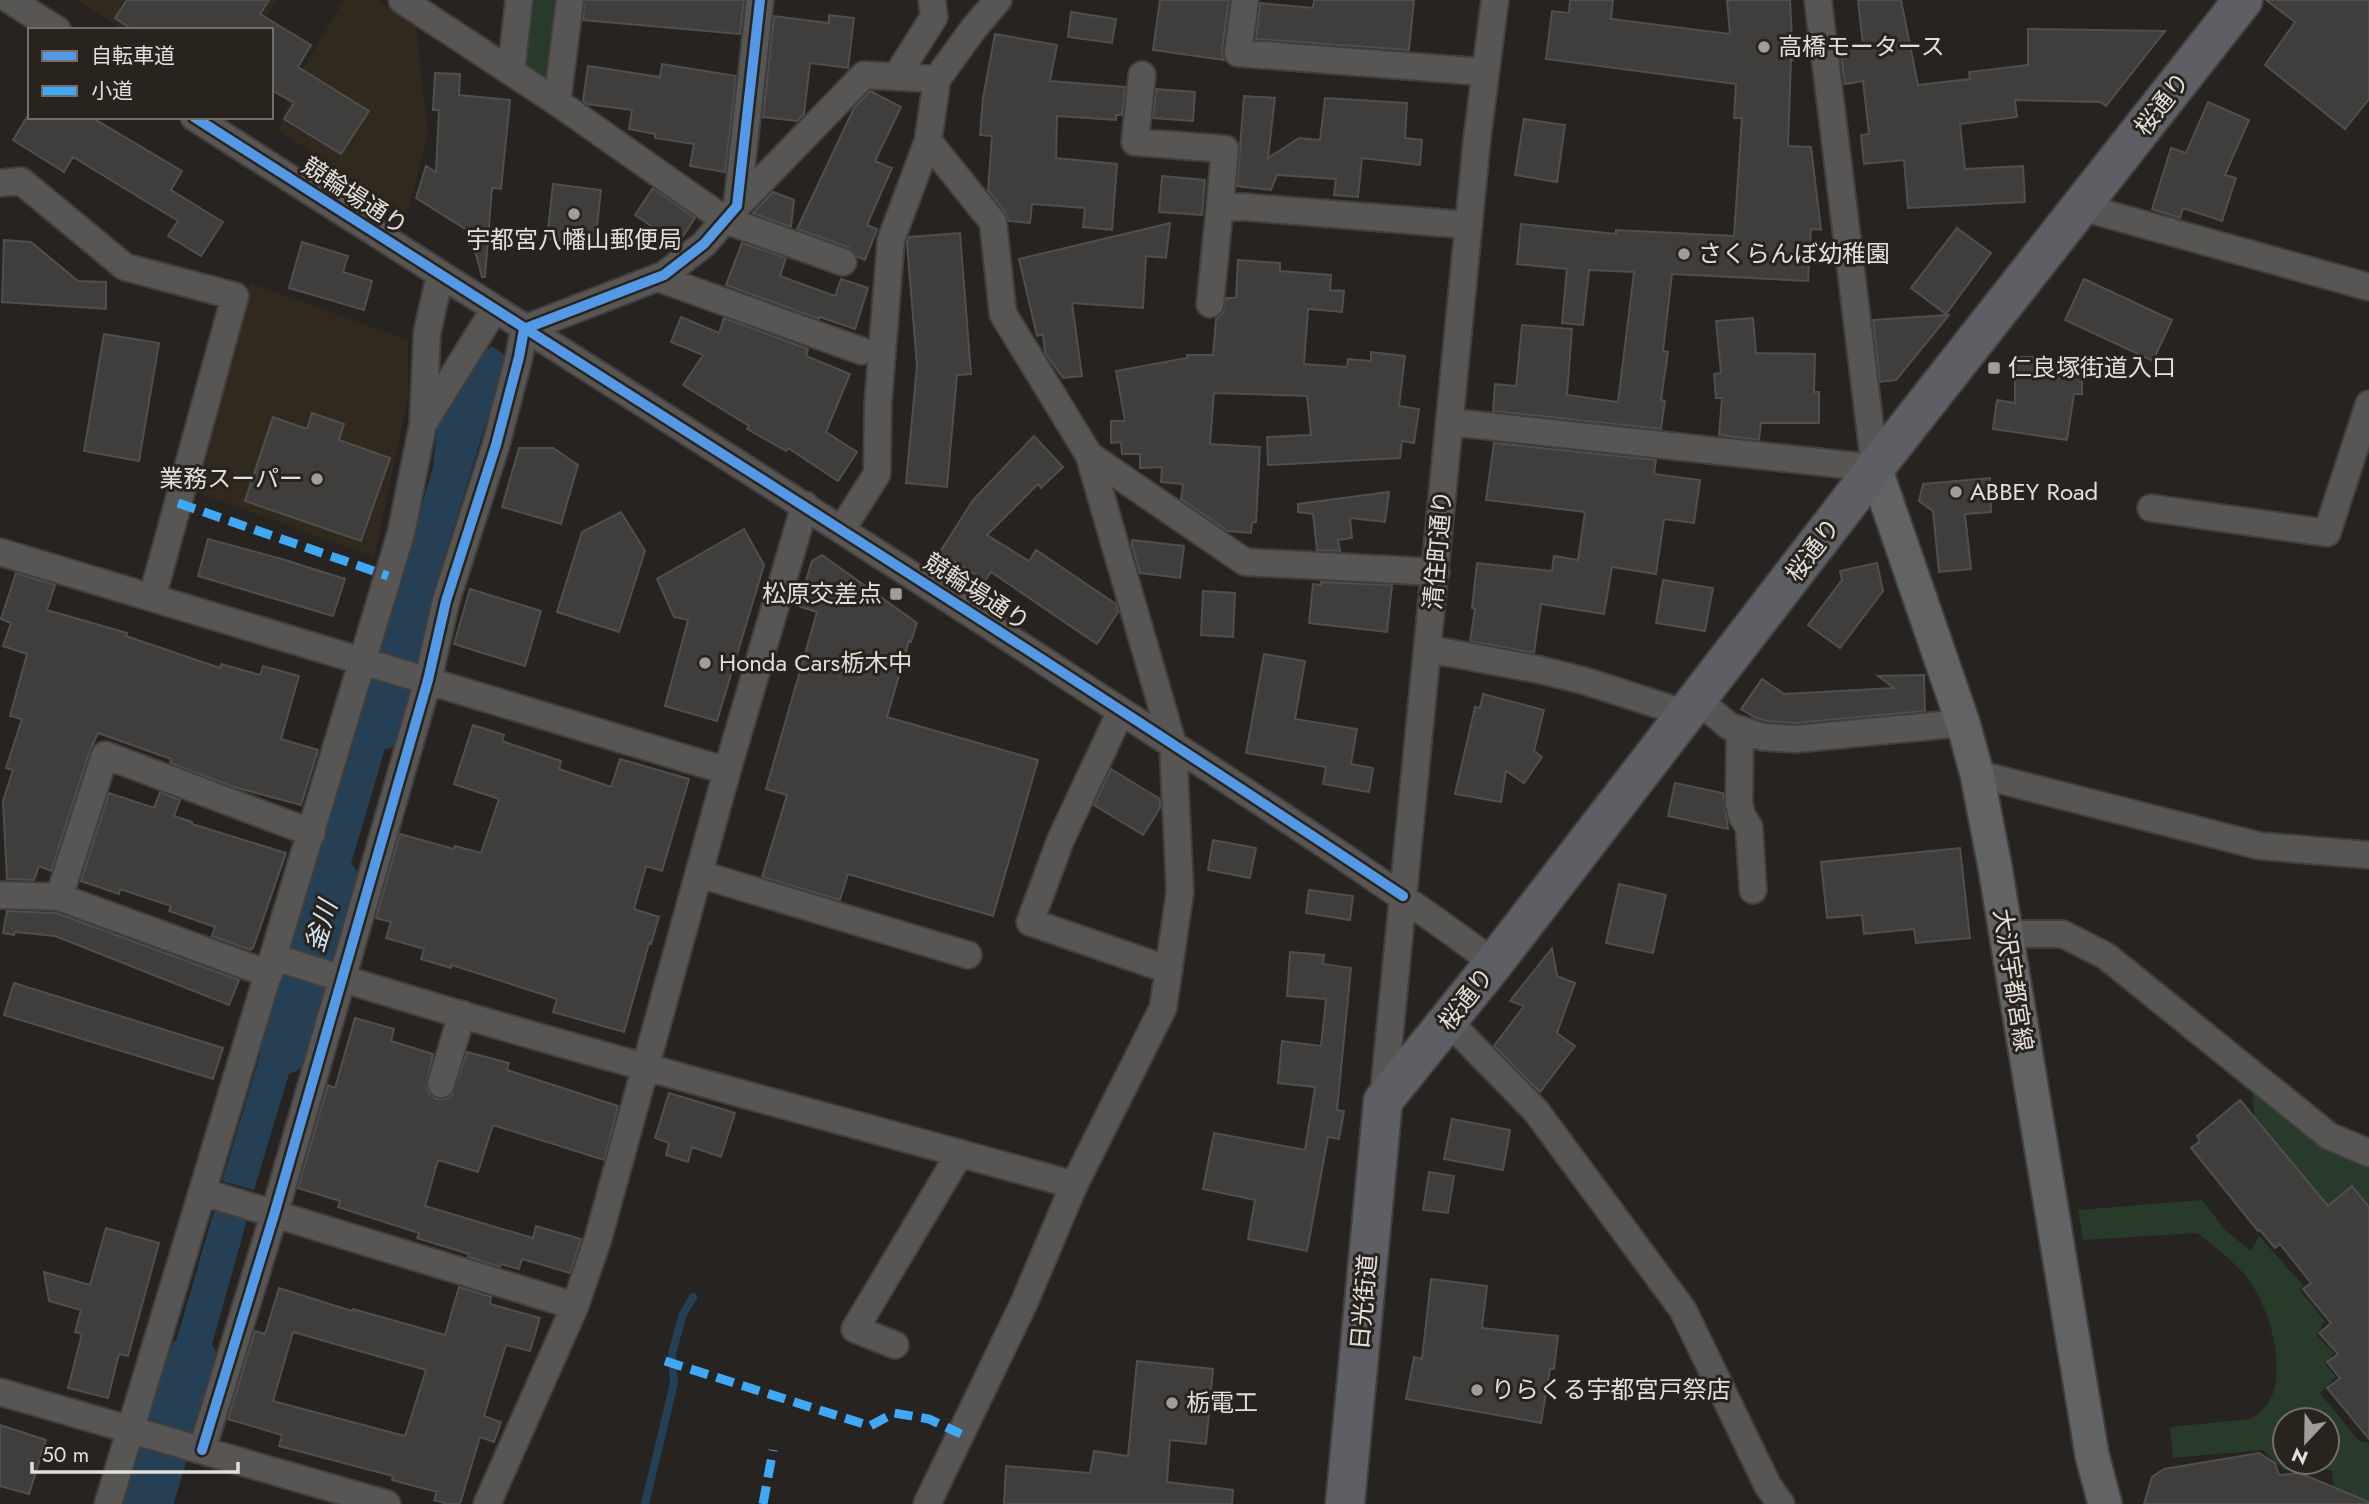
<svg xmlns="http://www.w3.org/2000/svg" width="2369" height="1504" font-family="Jost,'Noto Sans JP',sans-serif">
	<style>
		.built { fill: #31291e }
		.green { fill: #283a2a; fill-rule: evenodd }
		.water { fill: #254055 }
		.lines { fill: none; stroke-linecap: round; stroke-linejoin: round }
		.stream { stroke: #254055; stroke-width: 8 }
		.river { stroke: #254055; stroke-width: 49 }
		.building { fill: #3f3e3d; stroke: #504f4e; stroke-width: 2; fill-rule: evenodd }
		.minor-casing { stroke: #413e3c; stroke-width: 30 }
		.major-casing { stroke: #413e3c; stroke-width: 37 }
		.highway-casing { stroke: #413e3c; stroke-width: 42 }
		.minor { stroke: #585654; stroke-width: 26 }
		.major { stroke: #626365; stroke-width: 33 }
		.highway { stroke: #5d5f65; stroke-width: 38 }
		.quiet { stroke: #3fa9f5; stroke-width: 9; stroke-dasharray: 18 9; stroke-linecap: butt }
		.cycleway-casing { stroke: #29231d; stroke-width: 15 }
		.cycleway { stroke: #5399e6; stroke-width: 10 }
		.poi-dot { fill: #a19d99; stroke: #29231d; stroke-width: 2.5 }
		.labels { text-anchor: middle; stroke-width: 6; stroke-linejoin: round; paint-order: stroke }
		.poi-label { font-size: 24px; fill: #e3dfda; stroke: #29231d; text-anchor: start }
		.street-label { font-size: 24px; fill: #e3dfda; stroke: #29231d }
		.water-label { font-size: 26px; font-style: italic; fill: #d1e7f9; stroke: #29231d }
	</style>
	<rect width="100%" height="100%" fill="#262320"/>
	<path class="built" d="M77,0H277L257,30H123Z
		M344,0H378L416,26L428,135L407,214L279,131L294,84Z
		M250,283L408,340V398L374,557L194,491Z"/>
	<path class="green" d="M529,0H564L554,89L521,68Z
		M2251,1086L2369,1157V1207L2352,1186L2328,1206L2255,1118Z
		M2202,1200L2225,1230L2251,1251L2259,1236L2303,1285L2300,1290L2325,1321L2316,1335L2334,1353L2325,1364L2336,1377L2320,1393L2359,1441L2369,1443V1504L2335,1496L2332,1471L2313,1465L2308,1472L2284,1470L2263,1450L2173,1458L2170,1427L2250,1419C2297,1397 2273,1314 2249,1280C2235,1262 2215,1247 2197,1233L2083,1240L2078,1210ZM2285,1420H2327V1462H2285Z"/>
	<path class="water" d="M481,345L489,349L491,346L507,356L414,654L381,645L433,467L438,420Z
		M370,677L403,688L326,948L294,939Z
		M283,979L315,988L254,1190L222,1181Z
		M214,1211L247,1220L189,1426L155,1414Z
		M144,1450L176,1460L163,1504H128Z"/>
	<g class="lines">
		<path class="stream" d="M645,1504L674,1383L672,1353L683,1314L693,1297"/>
		<path class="river" d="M382,725L423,587
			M284,1050L335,882
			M148,1504L192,1358"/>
	</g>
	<path class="building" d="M127,0H269L260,14L311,45L298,67L369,111L341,154L284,119L294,103L271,90V30H133L115,18Z
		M585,0H744L740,34L583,20Z
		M1160,0H1229L1222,51L1224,60L1153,50Z
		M1314,0H1414L1409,50L1256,39L1260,3L1313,8Z
		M1570,0H1613L1611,19L1730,34L1727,0H1790L1793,60H1791L1788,146L1811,147L1821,230L1811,229L1808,281L1672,274L1663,351L1668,352L1661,400L1665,401L1661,429L1493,411L1495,384L1516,386L1522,325L1572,329L1567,395L1618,402L1634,272L1589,270L1583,325L1562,323L1567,269L1517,264L1521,224L1616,234V230L1734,236L1742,118H1734L1736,84L1546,59L1552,11L1569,13Z
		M1858,0H1901L1918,85L1970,79L1969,72L2028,65V29L2165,31L2106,106L2100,102L2015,100L2017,117L1960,124L1965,169L2023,166L2025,202L1908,208L1904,160L1864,164L1861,135L1869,134L1863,81L1845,84L1840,48L1863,45Z
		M2266,0H2369V99L2345,129L2265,65L2295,22Z
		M1071,12L1116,19L1112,43L1068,37Z
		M829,15L854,18L848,68L810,63L804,114L797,121L763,117L774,16L829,23Z
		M995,34L1057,45L1050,81L1125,87L1122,115H1116V120L1057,116L1056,158L1117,164L1112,230L1083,227L1085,208L1032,204L1030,223L1009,221L1005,212L988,190L992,136L980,135L983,98Z
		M662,64L736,76L725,172L690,166L694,144L655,138V134L629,129L632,110L587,104L583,101L588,66L660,77Z
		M435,73L460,74L459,95L510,100L501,189L492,188L485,277H482L470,232L416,198L426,166L436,172L439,110H433Z
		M1156,89L1195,92L1193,121L1153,118Z
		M870,91L901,107L875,161L892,168L867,225L877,229L865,260L858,257L848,247L797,229L854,108Z
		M1244,96L1275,98L1268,158L1299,138L1320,140L1325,98L1407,103L1405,138L1422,140L1420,165L1362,158L1358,197L1334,195L1336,179L1277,175L1271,190L1237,186Z
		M2208,102L2249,120L2225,175L2236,178L2222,221L2183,208L2180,218L2152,209L2171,148L2186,153Z
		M27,117H91L182,171L171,190L223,222L201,256L168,236L178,221L73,157L64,172L13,140Z
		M1524,119L1565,125L1557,182L1515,175Z
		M1162,176L1205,180L1202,215L1159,212Z
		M553,184L601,190L595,244L547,239Z
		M653,188L695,218L678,244L635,215Z
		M773,192L794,200L791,227L753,213Z
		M1170,223L1166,258L1146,256L1143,308L1072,303L1082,376L1063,378L1045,353L1043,334L1037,336L1019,259Z
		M1957,228L1991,253L1946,314L1911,288Z
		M960,233L971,374L957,375L947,487L906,483L917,366L907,243L909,237Z
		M4,240L31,242L78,281L106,282V309L2,302Z
		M302,242L348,256L343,272L372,281L364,310L289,288Z
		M742,243L786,258L780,276L835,296L841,279L868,288L855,329L820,317L819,319L726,285Z
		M1238,260L1280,263V271L1331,275L1330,290L1344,291L1342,312L1308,309L1304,364L1347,367L1348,359L1371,361V352L1405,356L1399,406L1419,409L1414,443L1402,441L1400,458L1268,465L1267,437L1311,435L1307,396L1214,393L1210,444L1260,447L1256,522L1252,523L1251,533L1228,531L1181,499L1183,484L1161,482L1162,467L1140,468V454H1122L1121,442L1111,443V421H1125L1116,371L1187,358V355H1213L1216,319L1223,313L1226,298H1236Z
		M2084,279L2172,320L2153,361L2065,320Z
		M1949,315L1896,380L1880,382L1873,320Z
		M681,317L719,333L724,318L808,349L806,356L850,374L826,432L857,452L838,481L788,448L786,451L747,429L749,426L683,385L703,355L671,342Z
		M1753,318L1756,353L1815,354L1814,392H1819V423H1761L1759,440L1719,435L1722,398H1716L1714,374L1721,373L1716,321Z
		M104,334L159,343L139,461L84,451Z
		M2015,357H2040V363L2082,364V394H2074L2067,440L1993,429L1997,400L2015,403Z
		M312,413L344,424L339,440L390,458L361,541L245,501L273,417L307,429Z
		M1034,436L1063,467L1041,488L1038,484L987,535L1029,561L1036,550L1116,604L1118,612L1097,644L991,572L985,581L940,552L973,500Z
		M1494,443L1656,460L1654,474L1700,480L1694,523L1664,519L1656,574L1612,567L1604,614L1541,604L1534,653L1470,641L1475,609L1472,608L1477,563L1552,571L1554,556L1578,560L1585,512L1486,500Z
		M519,448H553L578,465L561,524L502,507Z
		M1990,478L1991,512L1965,514L1971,569L1939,572L1933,511L1919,501L1923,484Z
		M1389,492L1385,522L1350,518L1352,538L1338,540L1340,551L1317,550L1313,514L1298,512V504Z
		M621,512L645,551L619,632L557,612L582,532Z
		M744,529L764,565L717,721L665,706L688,620L674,617L657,579Z
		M208,539L282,559L345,579L333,616L198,576Z
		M1132,540L1184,546L1180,578L1140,573L1132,545Z
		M822,555L917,623L911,642L909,641L887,717L1038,760L993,916L848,874L840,900L762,877L787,795L766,789L817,612L798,606L812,561Z
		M1877,563L1883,591L1840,648L1808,625L1842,580L1840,571Z
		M16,573L55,585L47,610L127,633L126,636L220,668L221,664L260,675L263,666L299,676L281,739L318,750L301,805L234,787L170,763L171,759L98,733L90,750L51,871L39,866L34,880L7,879L3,801L13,770L6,768L22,719L10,716L27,654L3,646L11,623L1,619Z
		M1663,580L1713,588L1705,631L1656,623Z
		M1321,582L1392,585L1387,632L1309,623L1313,584L1321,585Z
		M470,589L541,611L525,666L454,644Z
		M1203,591L1235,593L1233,637L1201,635Z
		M1264,654L1305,661L1295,719L1357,729L1351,764L1373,768L1369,792L1323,784L1326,767L1246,753Z
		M1924,675L1925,711L1795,723L1766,721L1754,717L1741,709L1762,679L1784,694L1894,688L1878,676Z
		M1483,694L1544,710L1534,751L1542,757L1524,783L1506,771L1501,802L1455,794L1475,707L1480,708Z
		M473,725L504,735L502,741L561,761L559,769L611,787L620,759L689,779L662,871L646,866L634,909L659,917L651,944L649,943L624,1032L553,1012L557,999L452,965L451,968L421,959L424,949L386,938L391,922L376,918L400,834L454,849L455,846L481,853L499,799L454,784Z
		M1111,769L1160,799V808L1143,835L1094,805Z
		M1675,783L1723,793L1728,829L1668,816Z
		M160,792L180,800L174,816L192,822V824L286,853L253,948L250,950L212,936L215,927L169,911L171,906L120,889L119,894L81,881L109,793L154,808Z
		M1213,840L1256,848L1250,878L1208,870Z
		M1960,848L1970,938L1916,943L1914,929L1864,934L1862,915L1827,918L1821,862Z
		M1619,884L1666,895L1653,953L1606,943Z
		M1309,890L1353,896L1350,920L1306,913Z
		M7,911L56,913L239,980L229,1005L55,936L15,932L14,935L3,933Z
		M1552,948L1557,976L1575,983L1557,1033L1575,1046L1540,1092L1494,1046L1524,1006L1510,1001Z
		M1290,952L1324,955L1323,964L1351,968L1337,1110L1344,1111L1339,1139L1328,1137L1307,1251L1248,1239L1255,1200L1203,1189L1214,1133L1305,1150L1315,1087L1278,1083L1282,1041L1321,1046L1326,999L1287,996Z
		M14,983L223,1048L213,1079L4,1015Z
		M355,1018L394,1029L391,1041L433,1054L426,1087L429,1094L436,1099H445L452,1095L467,1052L509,1063L507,1070L618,1106L604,1160L493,1125L478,1172L438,1160L425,1206L533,1238L536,1226L581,1239L570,1273L522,1259L519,1269L501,1264L500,1267L468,1257L469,1254L417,1238L419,1233L338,1207L340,1201L298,1188L328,1085L335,1088Z
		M669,1093L735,1113L721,1157L692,1147L688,1162L666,1155L669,1143L655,1138Z
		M2240,1100L2328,1206L2352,1186L2369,1207V1439L2327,1388L2340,1378L2327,1362L2338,1354L2319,1333L2331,1323L2303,1289L2311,1283L2280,1244L2275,1248L2260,1230L2258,1231L2191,1148L2200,1141L2197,1136Z
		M1452,1119L1510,1130L1503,1170L1444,1159Z
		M1429,1172L1454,1176L1448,1213L1423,1210Z
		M106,1228L159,1243L128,1356L119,1354L108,1398L68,1388L82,1334L75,1332L81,1310L49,1301L44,1272L90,1285Z
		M1431,1279L1487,1286L1482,1328L1558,1336L1554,1369H1550L1541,1423L1406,1399L1414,1357L1422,1359Z
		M459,1287L491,1297L490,1304L540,1318L530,1351L506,1345L484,1416L501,1422L494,1442L480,1437L460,1504H448L434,1500L437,1492L392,1480L393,1476L279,1446L282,1435L228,1419L255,1331L265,1334L279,1288L352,1311L353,1309L445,1335ZM293,1332L426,1370L405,1436L273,1401Z
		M1137,1361L1213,1369L1206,1444L1170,1440L1167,1482L1233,1490L1232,1504H1004L1006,1466L1090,1473L1094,1451L1128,1456Z
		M0,1425L46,1440L29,1494L0,1486Z
		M2259,1453L2275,1463L2279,1475L2300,1473L2369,1502V1504H2144L2152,1477L2164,1469Z"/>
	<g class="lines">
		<defs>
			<path id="minor" d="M10,0L57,30
				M402,0L557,102L725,220L843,262
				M1245,0L1238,53L1485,72
				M511,72L519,0
				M1142,75L1135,142L1225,149L1220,205
				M896,77L934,17L932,0
				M937,79L928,141L993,222L1003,314L1089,455L1245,562L1436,572
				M557,102L570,0
				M194,117C483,302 773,484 1061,672C1206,767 1354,859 1494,963
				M0,183L21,181L125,267L235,296L152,598
				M737,206L864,75L937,79L974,28L998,0
				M2081,207L2369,287
				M658,278L862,351
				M1210,304L1220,205L1469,225
				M524,329L664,275L704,244L737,206L760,0
				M425,421L494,310
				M1450,422L1875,468L1818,0
				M2151,508L2327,533L2369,404
				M842,529L877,474L878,403L891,240L928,141
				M0,552L727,771
				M1429,649L1541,670L1585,681L1687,714
				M1698,700L1729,726L1763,737L1795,739L1963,723
				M1121,711L1061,839L1030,922L1169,970
				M1740,731L1739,803L1742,816L1749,827L1753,890
				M1977,774L2260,846L2369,855
				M699,874L968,955
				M0,895L59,897
				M2006,934H2063L2106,956L2329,1136L2369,1153
				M274,957C538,1042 807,1110 1074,1185
				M269,974L59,897L105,755L312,833
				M1448,1021L1536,1111L1683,1310L1768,1486L1781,1504
				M441,1084L462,1014
				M1383,1101L1477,139L1495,0
				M203,1192L575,1306
				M895,1345L855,1329L960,1153
				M0,1392L387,1504
				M202,1450L274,1215L342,979L428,680L446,601L496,445L519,357L524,329
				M108,1504L401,533L423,424L427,333L440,275
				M487,1504L575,1306L598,1239L727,771L805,505
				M927,1504L1024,1303L1074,1185L1163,1008L1180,892L1173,745L1089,455"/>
			<path id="major" d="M1875,468L1963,723L1977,774L1995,867L2092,1455L2105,1504"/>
			<path id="highway" d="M1345,1504L1383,1101L1494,963L1875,468L2243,0"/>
		</defs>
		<use href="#minor" class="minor-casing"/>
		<use href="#major" class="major-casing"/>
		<use href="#highway" class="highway-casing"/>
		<use href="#minor" class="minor"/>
		<use href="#major" class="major"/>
		<use href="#highway" class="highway"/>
		<path class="quiet" d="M178,503L388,576
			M665,1361L870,1426L894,1413L929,1419L961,1434
			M763,1504L773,1450"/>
		<defs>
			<path id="cycleway" d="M194,117C598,376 1004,630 1403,896
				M524,329L664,275L704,244L737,206L760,0
				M202,1450L274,1215L342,979L428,680L446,601L496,445L519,357L524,329"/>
		</defs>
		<use href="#cycleway" class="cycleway-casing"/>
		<use href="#cycleway" class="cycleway"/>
	</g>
	<g class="poi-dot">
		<circle cx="1764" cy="47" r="7"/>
		<circle cx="574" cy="214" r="7"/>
		<circle cx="1684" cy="254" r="7"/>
		<rect x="1987" y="361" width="14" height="14" rx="3.5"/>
		<circle cx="317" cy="479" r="7"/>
		<circle cx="1956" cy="492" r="7"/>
		<rect x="889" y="587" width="14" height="14" rx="3.5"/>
		<circle cx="705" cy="663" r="7"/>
		<circle cx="1477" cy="1390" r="7"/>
		<circle cx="1172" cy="1403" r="7"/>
	</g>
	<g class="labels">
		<g class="poi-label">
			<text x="1778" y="55">高橋モータース</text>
			<text x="574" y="248" text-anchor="middle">宇都宮八幡山郵便局</text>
			<text x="1698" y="262">さくらんぼ幼稚園</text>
			<text x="2008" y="376">仁良塚街道入口</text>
			<text x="303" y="487" text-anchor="end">業務スーパー</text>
			<text x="1970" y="500">ABBEY Road</text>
			<text x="882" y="602" text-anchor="end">松原交差点</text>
			<text x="719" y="671">Honda Cars栃木中</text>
			<text x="1491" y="1398">りらくる宇都宮戸祭店</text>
			<text x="1186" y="1411">栃電工</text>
		</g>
		<g class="street-label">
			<text transform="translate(2162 104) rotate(-52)" y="8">桜通り</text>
			<text transform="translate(355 196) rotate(33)" y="8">競輪場通り</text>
			<text transform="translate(1438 550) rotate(-85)" y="8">清住町通り</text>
			<text transform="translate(1813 550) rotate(-53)" y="8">桜通り</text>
			<text transform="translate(977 592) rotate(33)" y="8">競輪場通り</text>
			<text transform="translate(2013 980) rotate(81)" y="8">大沢宇都宮線</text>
			<text transform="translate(1466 999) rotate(-52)" y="8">桜通り</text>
			<text transform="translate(1364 1302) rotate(-85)" y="8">日光街道</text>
		</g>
		<g class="water-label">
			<text transform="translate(321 926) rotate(-73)" y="9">釜川</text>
		</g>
	</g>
	<rect x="28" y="28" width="245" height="91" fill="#29231d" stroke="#736e69" stroke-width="2"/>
	<rect x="42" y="51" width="35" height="10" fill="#5399e6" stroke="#736e69" stroke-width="2"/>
	<text x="91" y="63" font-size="21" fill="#e3dfda">自転車道</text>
	<rect x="42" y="86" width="35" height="10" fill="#3fa9f5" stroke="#736e69" stroke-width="2"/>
	<text x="91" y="98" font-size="21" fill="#e3dfda">小道</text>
	<g transform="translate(2306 1441) rotate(202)"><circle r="33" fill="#29231d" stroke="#736e69" stroke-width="2"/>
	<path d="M0-5L12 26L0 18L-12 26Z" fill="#a19d99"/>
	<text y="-10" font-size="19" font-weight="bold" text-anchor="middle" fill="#e3dfda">N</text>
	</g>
	<path d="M32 1462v10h206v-10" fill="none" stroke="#e3dfda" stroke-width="3.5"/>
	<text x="42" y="1462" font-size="21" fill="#e3dfda" stroke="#29231d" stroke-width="5" paint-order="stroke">50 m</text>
</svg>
